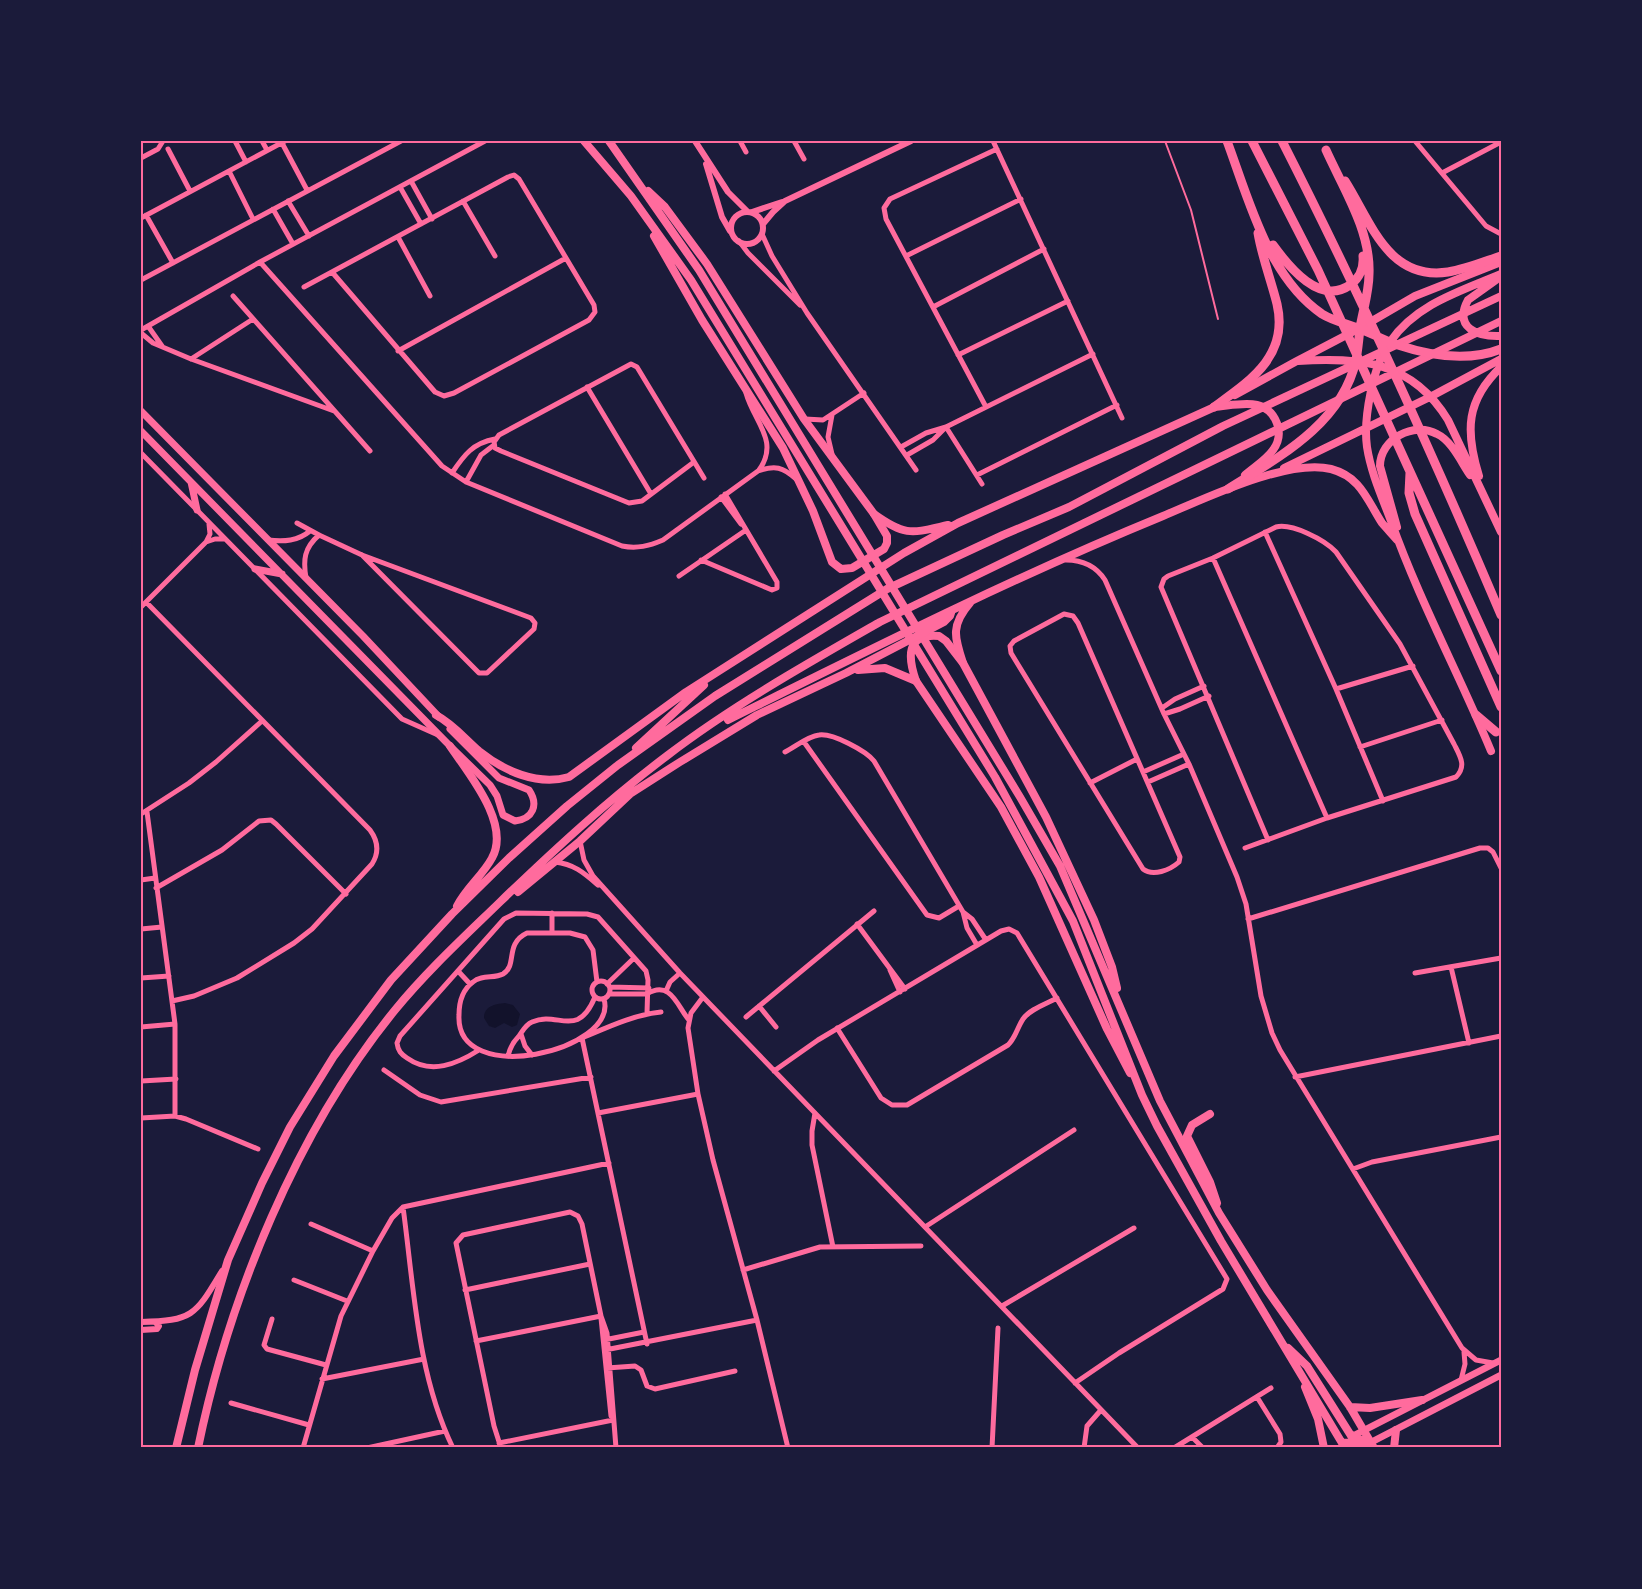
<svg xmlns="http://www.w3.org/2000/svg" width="1642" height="1589" font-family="'DejaVu Sans',sans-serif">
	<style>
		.water { fill: #12122b }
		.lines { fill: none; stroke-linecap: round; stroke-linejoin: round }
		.service { stroke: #ff6b9d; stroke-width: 2 }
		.minor { stroke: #ff6b9d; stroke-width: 5 }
		.tertiary { stroke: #ff6b9d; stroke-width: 6 }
		.secondary { stroke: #ff6b9d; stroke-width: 7 }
		.primary { stroke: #ff6b9d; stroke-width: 8 }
		.trunk { stroke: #ff6b9d; stroke-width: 8 }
		.motorway { stroke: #ff6b9d; stroke-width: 9 }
		.neatline { fill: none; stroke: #ff6b9d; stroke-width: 2 }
	</style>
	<rect width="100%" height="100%" fill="#1b1b3a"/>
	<path class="water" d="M505,1003L513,1005L520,1014L517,1025L512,1027L504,1023L495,1028L489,1026L484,1018C484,1006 495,1004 505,1003Z"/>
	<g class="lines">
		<path class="service" d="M1165,141L1191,210L1218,319"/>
		<path class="minor" d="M235,141L246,162
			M262,141L267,150
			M740,141L746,152
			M794,141L804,159
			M993,141L1122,418
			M1415,141L1486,226L1501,234
			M282,143L307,190
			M168,149L190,191
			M141,158L158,149L163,141
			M229,171L253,219
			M1442,173L1501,142
			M411,181L432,219
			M400,187L421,224
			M288,201L309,236
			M463,201L495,256
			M273,209L293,244
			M146,215L173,263
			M141,218L285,141
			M762,234L772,256L807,313L916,470
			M398,237L430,296
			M739,241L748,253L800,305
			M906,256L1021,199
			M260,262L442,466L466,482L622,546C637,549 649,546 663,540L758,471C775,465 783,467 796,479
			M141,280L401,141
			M304,287L508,177L514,175L519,179L594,305L595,312L589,320L454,393L444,396L435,392L332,272
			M233,296L370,451
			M933,307L1044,249
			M148,326L162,346
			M141,330L260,262L485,141
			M141,333L153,343L191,359L334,411
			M398,351L566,258
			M958,355L1068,301
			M191,359L253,319
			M587,387L651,494
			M746,393C754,422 780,441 759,470
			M986,407L886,219L884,208L890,199L997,149
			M805,419L823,420L864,393
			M946,427L982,484
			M901,447L926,433L946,427L1093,354
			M141,453L402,719L438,735
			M832,454L828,437L832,415
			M907,455L933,440L945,428
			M694,462L642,501L629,503L501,451L495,448L494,442L499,435L631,364L637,367L704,478
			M452,473C464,455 473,443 495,439
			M977,475L1117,405
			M466,482L481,455L494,445
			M721,497L741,524
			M297,523L319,535L362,555L531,618L535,623L534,629L487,673H479L362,555
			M1265,532L1336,689L1383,801
			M268,540C284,542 298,541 310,531
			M206,542L210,534L209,524
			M1213,558L1327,818
			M701,560L772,590L777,588V582L725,494
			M1066,560C1083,560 1096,566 1105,580L1164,714L1189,764L1237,877L1246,904L1261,996L1272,1033L1280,1050L1462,1348L1476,1360L1493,1363
			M679,576L746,530
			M306,578C303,560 304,548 319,535
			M146,602L370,830C378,841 379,853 372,864L312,929L294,943L237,978L194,996L172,1001
			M141,607L206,542L215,539H225
			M1064,614L1073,616L1078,623L1180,857L1179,862C1170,870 1153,877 1143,869L1011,653L1010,646L1014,641Z
			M1336,689L1413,666
			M1162,708L1175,699L1204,686
			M1164,714L1180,709L1209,696
			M804,742L927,915L939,918L959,906
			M1360,747L1442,720
			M785,752C795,747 808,736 819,735C833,733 866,751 874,761L963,912L972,919L986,940
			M1143,772L1184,754
			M1148,782L1189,764
			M1090,783L1137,759
			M147,812L175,1024V1116
			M141,814L189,783L216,762L262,721
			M580,841L584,860L593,876L680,973L1138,1448
			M1245,848L1327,818L1456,777C1467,766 1460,756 1454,744L1400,644L1336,552C1325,540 1292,523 1276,527L1213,558L1168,576L1164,579L1161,587L1268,840
			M555,862C574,864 584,873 598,885
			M141,880L155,878
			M156,888L222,850L259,821L271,820L276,824L346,894
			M963,912L967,928L977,945
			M1248,919L1480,848H1488L1493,852L1501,868
			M857,924L905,989
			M141,929L162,927
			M552,932V913
			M1451,967L1469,1043
			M890,970L900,992
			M458,971L470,984
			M1415,973L1501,958
			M141,978L169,976
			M592 990a9 9 0 1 1 18 0a9 9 0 1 1-18 0Z
			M597,982L593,950L585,937L570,933H527C504,944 518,965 503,974C494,979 482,974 473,982C462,990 459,1002 459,1015C455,1089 619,1051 604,999
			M607,984L634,958
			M610,987L649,988
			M666,991L670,982L680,973
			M609,994H647C671,979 678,1008 689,1020
			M703,997L691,1013L688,1028L698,1094L713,1160L757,1320L788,1448
			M759,1006L776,1027
			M746,1017L874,911
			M141,1027L175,1024
			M837,1028L881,1098L892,1105H907L1008,1045C1016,1037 1017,1028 1023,1019C1030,1009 1046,1004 1057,998
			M521,1034L525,1046L532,1055
			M479,1050C457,1064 431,1075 407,1058C401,1054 398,1051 397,1043L400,1036L504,919L516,913L587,914L598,917L646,971L648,980L647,1013
			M508,1056C510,1047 513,1042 519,1036C523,1031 525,1025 532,1022C558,1010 577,1040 595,997
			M384,1070L420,1095L441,1102L591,1077
			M774,1071L818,1040L1001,931L1009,929L1017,933L1227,1279L1223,1289L1119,1353L1075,1383
			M1295,1077L1501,1036
			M141,1081L176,1079
			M598,1113L698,1094
			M815,1113L812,1131V1145L833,1247
			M141,1118L175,1116L186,1119L258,1149
			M1353,1169L1372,1162L1501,1137
			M403,1207C414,1288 417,1374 453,1448
			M311,1224L373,1251
			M925,1227L1074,1130
			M743,1270L820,1247L921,1246
			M294,1280L347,1301
			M465,1290L590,1264
			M1002,1306L1134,1228
			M601,1318L611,1416
			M272,1319L264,1345L267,1349L326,1365
			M604,1340L644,1332
			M476,1341L601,1316
			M647,1344L582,1038C608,1027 633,1015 661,1012
			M605,1350L757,1320
			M607,1368L635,1366L641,1370L647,1386L655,1389L735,1371
			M322,1379L424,1359
			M1461,1380L1465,1364L1464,1352
			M1257,1397L1280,1434L1281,1442L1277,1448
			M231,1403L309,1425
			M1192,1437L1203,1448
			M499,1443L613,1420
			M303,1448L341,1316L373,1251L392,1218L403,1207L609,1163
			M367,1448L445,1431
			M501,1448L494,1426L456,1243L463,1235L570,1212L578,1216L582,1224L601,1316L607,1333L616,1448
			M992,1448L998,1328
			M1084,1448L1087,1426L1101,1410
			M1174,1448L1271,1388"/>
		<path class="tertiary" d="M695,141L728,192L748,212
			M706,164L722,217L730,231
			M752,212L782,202
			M731 228a16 16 0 1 1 32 0a16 16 0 1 1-32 0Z
			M763,224L773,212L785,201L911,141
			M141,1322C194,1321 196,1314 222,1271
			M141,1330L157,1329L159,1326L155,1322"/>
		<path class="secondary" d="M141,411L363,636L439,717
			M141,431L450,746L490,785L497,796L503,815L515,821C533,819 539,805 529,790L499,778L450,729
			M191,482L197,510
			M255,569L282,574
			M1351,1437L1501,1360
			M1360,1448L1501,1375"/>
		<path class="primary" d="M584,141L631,196L691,280L995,777L1073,921L1142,1095L1157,1126L1221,1241L1345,1448
			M609,141L699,270L1020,797L1060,866L1160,1101L1219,1213L1267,1290L1350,1407L1374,1448
			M648,191L665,207L707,264L804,419L874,514L887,536V543L884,549L852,568L841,569L832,562L813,511L783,448L702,320L654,236
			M1117,988L1112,967L1094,920L1046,817L963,663L946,641L939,636C905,633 908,658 916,681L1001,807L1039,877L1107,1029L1130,1073
			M1210,1114L1192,1125L1187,1136L1210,1182L1217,1203
			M1288,1348L1307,1366L1350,1434L1358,1439L1371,1443
			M1305,1387L1318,1419L1324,1448
			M1350,1407L1370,1408L1422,1400
			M1342,1443L1352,1442L1361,1448
			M1394,1448L1396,1430"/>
		<path class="trunk" d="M1496,280L1468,300C1453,328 1478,337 1501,336
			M1298,361C1360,357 1412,361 1448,420L1501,532
			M1235,395L1295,362L1360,328L1415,296L1501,262
			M1214,407C1228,406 1244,402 1257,405C1277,410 1285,434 1273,450C1266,460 1254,467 1245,475
			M1284,468L1430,397L1501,359
			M1479,476C1465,431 1466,400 1501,367
			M874,514C906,537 912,533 948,525
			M1397,527L1380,466C1380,439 1414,421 1437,434C1452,441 1461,462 1470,475
			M963,663C954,636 951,625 970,603
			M858,670L885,668L916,681
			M436,715C453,724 464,738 479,751C504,771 537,786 569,777L686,692L904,553L958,523L1219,405
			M728,720C871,649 1014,577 1163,516C1204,499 1288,458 1331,469C1361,477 1367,500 1382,523C1387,529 1392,534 1397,540
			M450,746C469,774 511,824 492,858C483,875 466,888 457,906
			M636,748L704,685
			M1491,751C1459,674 1419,600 1391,521C1382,497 1371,473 1367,447C1363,419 1373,365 1390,342C1416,304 1461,291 1501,274
			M518,892L580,841L630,794L680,762L757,715L846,673L944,622L950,616L952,610
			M176,1448L195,1370L228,1260L262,1183L290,1127L334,1056L391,980L452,914L509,858L567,806L618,765L715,696L887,589L1003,535L1069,507L1223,426L1501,296
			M198,1448C229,1297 297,1130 395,1010C427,971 464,937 500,902C554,850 608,800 668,755C732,706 810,662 880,622L1501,321"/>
		<path class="motorway" d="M1227,141C1249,200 1268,277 1322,314C1333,321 1348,324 1361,329C1373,334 1385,341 1398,345C1431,356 1468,362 1501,349
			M1252,141L1318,270L1501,671
			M1282,141C1361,296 1433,455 1501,615
			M1345,181C1371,222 1388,281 1448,272C1466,269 1483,262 1501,256
			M1273,245C1289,267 1320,306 1350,285C1360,278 1364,267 1363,256
			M1214,407C1250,381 1289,356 1277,304C1271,280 1262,257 1258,233
			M1410,473L1409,493L1415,514L1501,707
			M1228,489C1279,457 1342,424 1356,360C1358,349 1359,338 1360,328C1363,310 1369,292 1369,274C1371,231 1343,188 1326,150
			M1476,715L1496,732"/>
	</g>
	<rect width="1642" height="1589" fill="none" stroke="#1b1b3a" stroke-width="285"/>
	<rect x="142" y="142" width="1358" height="1304" class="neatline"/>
</svg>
